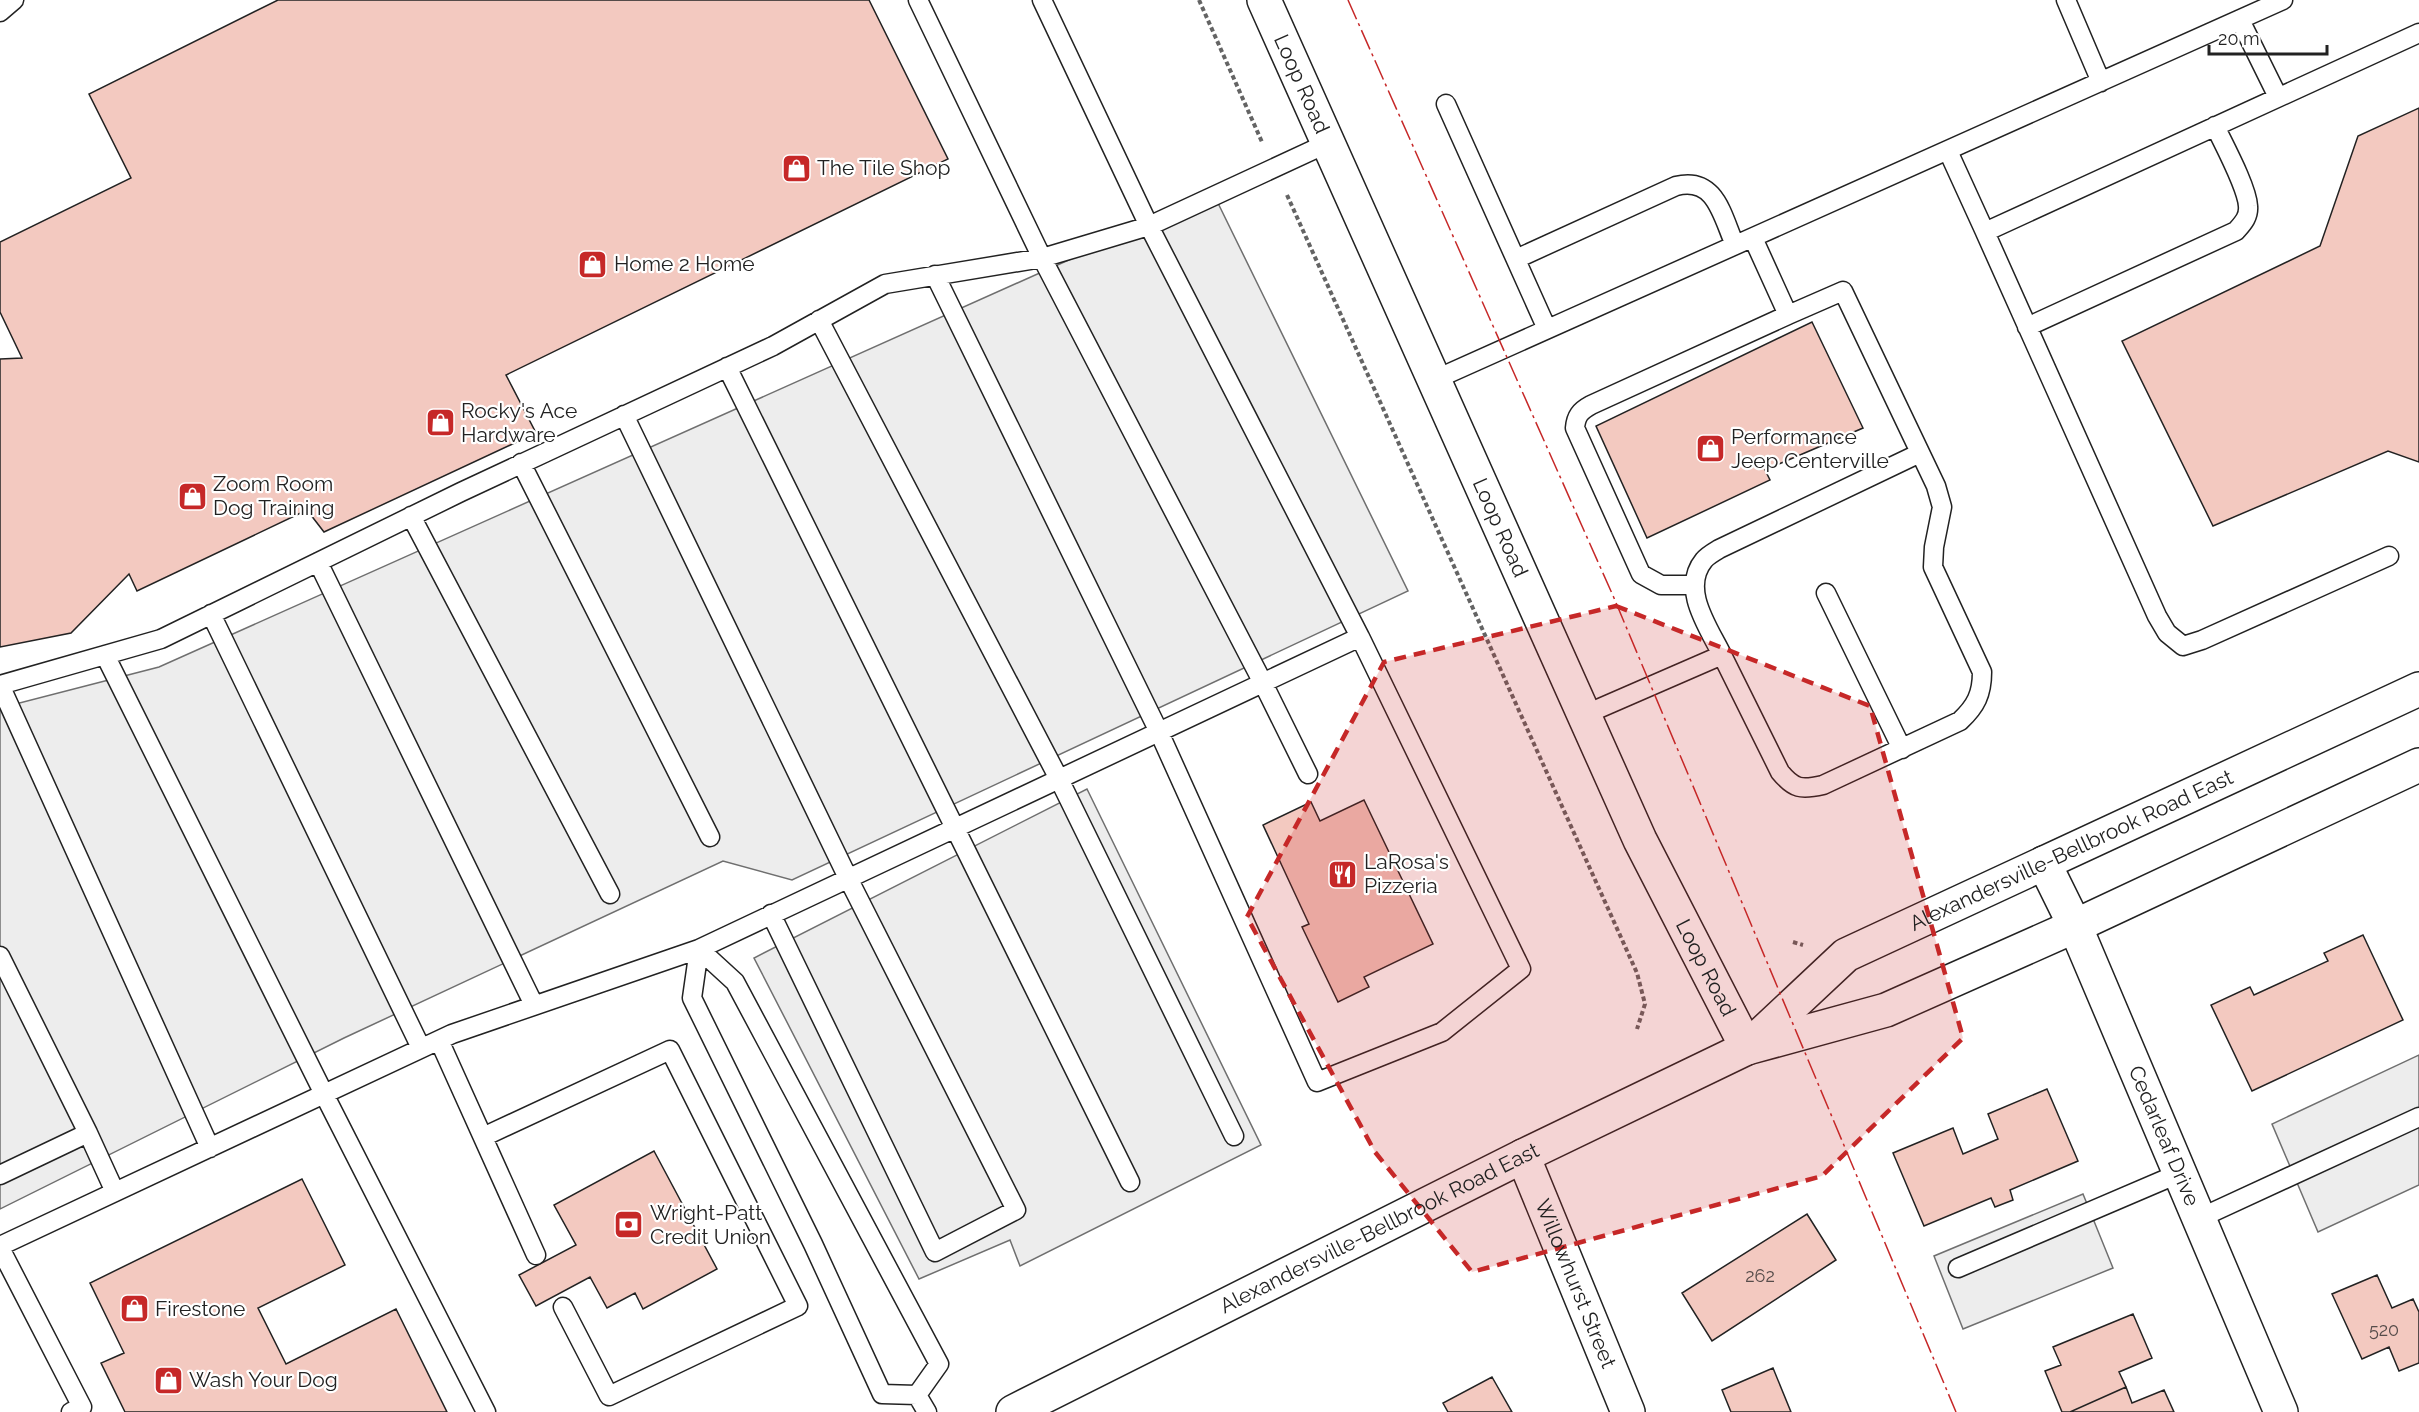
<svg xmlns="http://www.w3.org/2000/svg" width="2419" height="1412" font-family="Raleway,sans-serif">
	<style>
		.parking { fill: #ededed; stroke: #6f6f6f; stroke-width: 1.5 }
		.building { fill: #f3c9c0; stroke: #222; stroke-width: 1.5 }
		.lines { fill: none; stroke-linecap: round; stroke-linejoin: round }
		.lane-casing { stroke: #222; stroke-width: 21 }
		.street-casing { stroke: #222; stroke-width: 36 }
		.secondary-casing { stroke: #222; stroke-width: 36 }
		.primary-casing { stroke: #222; stroke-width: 36 }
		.path { stroke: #646464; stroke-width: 4; stroke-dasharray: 4.5 3; stroke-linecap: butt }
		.lane { stroke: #fff; stroke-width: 18 }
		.street { stroke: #fff; stroke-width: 33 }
		.secondary { stroke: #fff; stroke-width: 33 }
		.primary { stroke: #fff; stroke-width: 33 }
		.power { stroke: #c62828; stroke-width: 1.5; stroke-dasharray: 21 4.5 3 4.5; stroke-linecap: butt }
		.marked { fill: #c62828; fill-opacity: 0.2; stroke: #c62828; stroke-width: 4.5; stroke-dasharray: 12 8; stroke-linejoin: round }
		.labels { text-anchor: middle; stroke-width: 4.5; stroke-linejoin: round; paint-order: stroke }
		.number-label { font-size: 18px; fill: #564c4a }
		.street-label { font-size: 21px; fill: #222; stroke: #fff }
		.poi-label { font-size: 21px; fill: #222; stroke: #fff; text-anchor: start }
	</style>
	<rect width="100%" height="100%" fill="#fff"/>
	<path class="parking" d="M1214,195L1408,591L792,880L723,861L344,1038L0,1209V708L159,667Z
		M1087,789L1261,1145L1020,1266L1010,1240L919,1279L754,958Z
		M2419,1055V1185L2318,1232L2272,1124Z
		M2083,1194L2113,1268L1963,1329L1934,1256Z"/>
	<path class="building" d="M278,0H869L948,159L506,375L536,433L324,532L307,510L137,591L129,574L71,633L0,647V359L22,358L0,312V242L131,178L89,94Z
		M2419,108V462L2388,451L2213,526L2122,341L2320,246L2358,136Z
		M1812,322L1863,428L1765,470L1770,480L1647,538L1596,426Z
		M1364,800L1433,944L1364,977L1369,987L1338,1002L1302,927L1309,924L1263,825L1311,802L1320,821Z
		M2363,935L2403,1020L2252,1091L2211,1005L2250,987L2254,995L2328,961L2324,953Z
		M2047,1089L2078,1161L2010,1190L2013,1200L1995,1207L1991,1198L1924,1226L1893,1153L1953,1128L1963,1154L1998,1139L1988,1114Z
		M654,1151L717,1269L643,1309L635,1293L607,1308L590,1277L536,1306L519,1275L576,1245L554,1205Z
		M302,1179L345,1265L258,1308L286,1364L396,1309L447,1412H125L101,1363L124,1353L90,1283Z
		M1807,1214L1836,1260L1712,1341L1682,1293Z
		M2377,1275L2392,1308L2413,1299L2419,1312V1363L2399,1371L2389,1347L2362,1359L2332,1294Z
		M2133,1314L2152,1358L2119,1372L2126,1387L2070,1412H2062L2045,1371L2061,1365L2053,1347Z
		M1773,1368L1791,1412H1731L1722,1390Z
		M1492,1377L1512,1412H1448L1443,1403Z
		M2126,1387L2132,1403L2164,1390L2174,1412H2070Z"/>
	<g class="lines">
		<defs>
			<path id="lane" d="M918,0L1042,258L1263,683L1308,774
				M2066,0L2101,82
				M0,12L14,0
				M2240,20L2278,97
				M1446,104L1547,329
				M1948,151L1985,232
				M1516,259L1676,186C1716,176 1722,216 1735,245
				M935,275L1159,732L1317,1082L1442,1032L1521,969L1360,637
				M819,320L1059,779L1234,1136
				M2027,327L2236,231C2243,223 2249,217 2248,206C2247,187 2224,145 2215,126
				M727,367L1130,1182
				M1434,380L2283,0
				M624,415L848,878L1016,1210L935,1252L771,914
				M521,463L710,837
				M411,516L610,894
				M2389,556L2202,640L2183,646L2167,633L2157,616L1985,232L2419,33
				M318,562L534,1005
				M1693,585H1661L1641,574L1575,428C1576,416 1580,411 1591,405L1788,315
				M1826,593L1902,749
				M211,614L421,1048
				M105,655L324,1094L486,1412
				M1722,655C1709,628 1680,589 1704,560C1707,556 1714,552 1719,549L1920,453
				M1584,715L1722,655L1780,772C1794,789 1801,790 1823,785L1960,721C1976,706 1982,694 1982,672L1933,567L1934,547L1942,507L1936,486L1843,291L1788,315L1753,238
				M699,949L692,998L813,1244L882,1394L917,1395
				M699,949L735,982L939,1364L917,1395
				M0,956L88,1133
				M439,1040L536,1255
				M483,1137L670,1050L798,1306L609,1396L563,1307
				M210,1148L0,685L161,639L461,492L773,346L885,284L1042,258L1149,226L1328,143
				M0,1175L88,1133L115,1192
				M2200,1218L2419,1117
				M0,1246L452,1034L699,949L1360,637L1149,226L1042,0
				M0,1248L82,1407L71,1412
				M1958,1268L2180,1173
				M917,1395L927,1412"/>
			<g id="street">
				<path id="s1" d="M2044,863L2075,926L2281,1412"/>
				<path id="s2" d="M1523,1156L1628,1412"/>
			</g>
			<g id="secondary">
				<path id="s3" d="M1264,0L1640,840L1747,1048"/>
			</g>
			<g id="primary">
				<path id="s4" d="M1750,1045L1846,955L2419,689"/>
				<path id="s5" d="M1013,1412L1523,1156L1747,1048L1886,1010L2075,926L2419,765"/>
			</g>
		</defs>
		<use href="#lane" class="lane-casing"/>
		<use href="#street" class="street-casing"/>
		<use href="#secondary" class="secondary-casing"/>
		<use href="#primary" class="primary-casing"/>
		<path class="path" d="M1199,0L1262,142
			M1287,195L1637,973L1645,1004L1637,1029
			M1793,942L1803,945"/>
		<use href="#lane" class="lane"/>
		<use href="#street" class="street"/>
		<use href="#secondary" class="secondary"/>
		<use href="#primary" class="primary"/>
		<path class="power" d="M1348,0L1614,598L1956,1412"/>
	</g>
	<path class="marked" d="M1616,606L1870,706L1963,1038L1822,1176L1472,1272L1375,1152L1247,917L1384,662Z"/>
	<defs>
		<symbol id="shop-square" viewBox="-11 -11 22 22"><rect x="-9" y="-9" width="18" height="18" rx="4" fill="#c62828" stroke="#fff"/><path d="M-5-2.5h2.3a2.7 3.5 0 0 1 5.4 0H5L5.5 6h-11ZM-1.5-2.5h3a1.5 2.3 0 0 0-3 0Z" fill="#fff"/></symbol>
		<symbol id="restaurant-square" viewBox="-11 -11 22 22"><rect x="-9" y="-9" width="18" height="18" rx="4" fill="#c62828" stroke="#fff"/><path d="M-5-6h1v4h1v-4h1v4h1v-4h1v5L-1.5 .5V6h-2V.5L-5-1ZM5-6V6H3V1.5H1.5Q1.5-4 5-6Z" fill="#fff"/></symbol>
		<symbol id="bank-square" viewBox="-11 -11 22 22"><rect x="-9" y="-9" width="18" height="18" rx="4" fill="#c62828" stroke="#fff"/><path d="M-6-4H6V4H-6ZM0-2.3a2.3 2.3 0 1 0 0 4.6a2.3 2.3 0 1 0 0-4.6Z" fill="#fff"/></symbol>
	</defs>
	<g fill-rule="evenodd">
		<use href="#shop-square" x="780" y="152" width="33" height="33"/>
		<use href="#shop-square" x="576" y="248" width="33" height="33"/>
		<use href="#shop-square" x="424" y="406" width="33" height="33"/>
		<use href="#shop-square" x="1694" y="432" width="33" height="33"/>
		<use href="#shop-square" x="176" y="480" width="33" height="33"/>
		<use href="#restaurant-square" x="1326" y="858" width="33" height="33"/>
		<use href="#bank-square" x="612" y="1208" width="33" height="33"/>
		<use href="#shop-square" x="118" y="1292" width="33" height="33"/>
		<use href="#shop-square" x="152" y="1364" width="33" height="33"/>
	</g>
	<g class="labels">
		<g class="number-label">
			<text x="1760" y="1282">262</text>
			<text x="2384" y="1336">520</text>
		</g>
		<g class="street-label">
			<text dy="7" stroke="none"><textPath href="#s3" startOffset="92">Loop Road</textPath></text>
			<text dy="7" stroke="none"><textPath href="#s3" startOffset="578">Loop Road</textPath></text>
			<text dy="7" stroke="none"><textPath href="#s4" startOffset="380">Alexandersville-Bellbrook Road East</textPath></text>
			<text dy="7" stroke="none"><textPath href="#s3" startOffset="1064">Loop Road</textPath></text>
			<text dy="7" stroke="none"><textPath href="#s1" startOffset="298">Cedarleaf Drive</textPath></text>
			<text dy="7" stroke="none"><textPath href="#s5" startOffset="410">Alexandersville-Bellbrook Road East</textPath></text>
			<text dy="7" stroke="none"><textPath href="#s2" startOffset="138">Willowhurst Street</textPath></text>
		</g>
		<g class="poi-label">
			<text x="817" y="175">The Tile Shop</text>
			<text x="614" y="271">Home 2 Home</text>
			<text x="461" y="418">Rocky's Ace<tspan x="461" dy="24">Hardware</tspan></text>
			<text x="1731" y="444">Performance<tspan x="1731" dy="24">Jeep Centerville</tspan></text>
			<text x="213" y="491">Zoom Room<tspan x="213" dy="24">Dog Training</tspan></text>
			<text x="1364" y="869">LaRosa's<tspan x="1364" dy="24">Pizzeria</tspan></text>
			<text x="650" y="1220">Wright-Patt<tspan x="650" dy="24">Credit Union</tspan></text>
			<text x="155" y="1316">Firestone</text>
			<text x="189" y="1387">Wash Your Dog</text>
		</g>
	</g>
	<path d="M2209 45v9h118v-9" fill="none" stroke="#222222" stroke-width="3"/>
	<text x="2218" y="45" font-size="18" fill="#222222" stroke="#ffffff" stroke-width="4.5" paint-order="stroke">20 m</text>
</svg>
